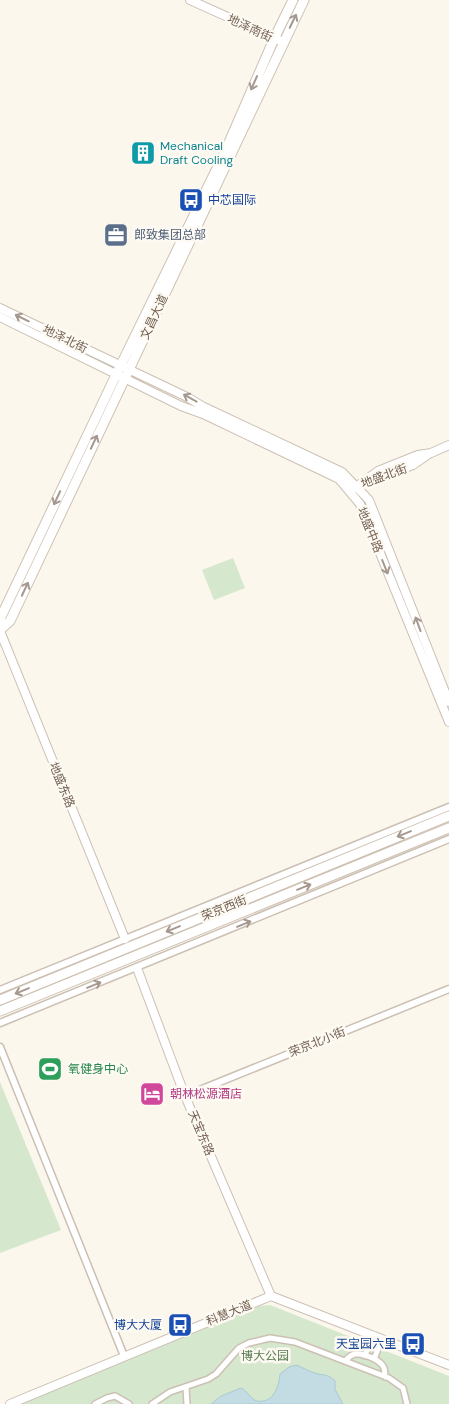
<svg xmlns="http://www.w3.org/2000/svg" width="449" height="1404" font-family="'DM Sans','Noto Sans SC',sans-serif">
	<style>
		.green { fill: #d5e7cc }
		.water { fill: #c3dbe3; stroke: #abc9d3 }
		.lines { fill: none; stroke-linecap: round; stroke-linejoin: round }
		.pedestrian-casing { stroke: #ccc0b4; stroke-width: 8 }
		.minor-casing { stroke: #ccc0b4; stroke-width: 9 }
		.tertiary-casing { stroke: #ccc0b4; stroke-width: 10 }
		.secondary-casing { stroke: #cec1b2; stroke-width: 11 }
		.pedestrian { stroke: #fff; stroke-width: 5 }
		.minor { stroke: #fff; stroke-width: 6 }
		.tertiary { stroke: #fff; stroke-width: 8 }
		.secondary { stroke: #fff; stroke-width: 9 }
		.oneway { stroke: #a5988f }
		.labels { text-anchor: middle; stroke-width: 5; stroke-linejoin: round; paint-order: stroke }
		.street-label { font-size: 12px; fill: #746152; stroke: #fdfaf3 }
		.culture-label { font-size: 12px; fill: #0d838f; stroke: #fdfaf3; text-anchor: start }
		.transit-label { font-size: 12px; fill: #164399; stroke: #fdfaf3; text-anchor: end }
		.service-label { font-size: 12px; fill: #4e5e75; stroke: #fdfaf3; text-anchor: start }
		.leisure-label { font-size: 12px; fill: #27864d; stroke: #fdfaf3; text-anchor: start }
		.hotel-label { font-size: 12px; fill: #b23c85; stroke: #fdfaf3; text-anchor: start }
		.park-label { font-size: 12px; fill: #587d4f; stroke: #fdfaf3 }
	</style>
	<rect width="100%" height="100%" fill="#fbf7ed"/>
	<path class="green" d="M233,558L245,588L214,600L202,570Z
		M0,1082L61,1230L0,1253Z
		M270,1305L449,1376V1404H18L260,1306Z"/>
	<path class="water" d="M296,1365C302,1367 306,1370 312,1372C321,1376 328,1373 335,1381V1389L343,1404H211L221,1396L241,1388C248,1391 250,1399 257,1401C274,1404 279,1385 280,1374L289,1367Z"/>
	<g class="lines">
		<defs>
			<path id="pedestrian" d="M365,1356L372,1335
				M374,1359L382,1339
				M345,1361C348,1358 350,1355 355,1354C364,1353 381,1360 384,1368C385,1371 385,1374 385,1377
				M186,1388L187,1404
				M95,1404L107,1398L115,1396L129,1404
				M152,1404L170,1392L208,1379L216,1374L239,1348L249,1343L270,1338L295,1342L389,1378L403,1388L407,1404"/>
			<path id="minor" d="M0,990L449,807
				M0,1023L449,839
				M0,1047L124,1356
				M185,1096L449,989"/>
			<path id="tertiary" d="M190,0L283,42
				M0,308L187,397L202,406L342,472L369,500L449,702
				M0,317L181,406L203,414L339,479L360,504L449,722
				M364,483L413,465L429,454
				M353,489L378,471L418,455L431,453L449,445
				M0,631L125,939
				M137,968L185,1096L271,1296
				M10,1404L271,1296L449,1365"/>
			<path id="secondary" d="M0,625V619L116,375L224,154L274,39L293,0
				M0,630L10,621L304,0
				M0,1000L449,816
				M0,1011L449,828"/>
		</defs>
		<use href="#pedestrian" class="pedestrian-casing"/>
		<use href="#minor" class="minor-casing"/>
		<use href="#tertiary" class="tertiary-casing"/>
		<use href="#secondary" class="secondary-casing"/>
		<use href="#pedestrian" class="pedestrian"/>
		<use href="#minor" class="minor"/>
		<use href="#tertiary" class="tertiary"/>
		<use href="#secondary" class="secondary"/>
	</g>
	<defs><path id="oneway-shaft" d="M-6 0H5M1.5-3L5.5 0L1.5 3" fill="none" stroke-width="1.6" stroke-linecap="round" stroke-linejoin="round" transform="scale(1.25)"/></defs>
	<g class="oneway">
		<use href="#oneway-shaft" transform="translate(293 21) rotate(-64)"/>
		<use href="#oneway-shaft" transform="translate(254 83) rotate(114)"/>
		<use href="#oneway-shaft" transform="translate(22 318) rotate(-154)"/>
		<use href="#oneway-shaft" transform="translate(190 398) rotate(-151)"/>
		<use href="#oneway-shaft" transform="translate(94 442) rotate(-65)"/>
		<use href="#oneway-shaft" transform="translate(57 498) rotate(115)"/>
		<use href="#oneway-shaft" transform="translate(385 567) rotate(68)"/>
		<use href="#oneway-shaft" transform="translate(25 589) rotate(-65)"/>
		<use href="#oneway-shaft" transform="translate(418 624) rotate(-110)"/>
		<use href="#oneway-shaft" transform="translate(404 834) rotate(158)"/>
		<use href="#oneway-shaft" transform="translate(304 887) rotate(-22)"/>
		<use href="#oneway-shaft" transform="translate(244 924) rotate(-22)"/>
		<use href="#oneway-shaft" transform="translate(173 929) rotate(158)"/>
		<use href="#oneway-shaft" transform="translate(94 985) rotate(-22)"/>
		<use href="#oneway-shaft" transform="translate(22 991) rotate(158)"/>
	</g>
	<defs>
		<symbol id="building-square" viewBox="-11 -11 22 22"><rect x="-9" y="-9" width="18" height="18" rx="4" fill="#0f9aa8" stroke="#fdfaf3"/><path d="M-4-6H4V6H1V3H-1V6H-4ZM-2.5-4.3h1.7v1.8h-1.7ZM.8-4.3h1.7v1.8H.8ZM-2.5-1h1.7V.8h-1.7ZM.8-1h1.7V.8H.8Z" fill="#fff"/></symbol>
		<symbol id="bus-square" viewBox="-11 -11 22 22"><rect x="-9" y="-9" width="18" height="18" rx="4" fill="#1a4fb4" stroke="#fdfaf3"/><path d="M-5-6H5V4H4V6H2V4H-2V6H-4V4H-5ZM-3.5-4V0h7V-4ZM-3.5 1.2v1.5H-2V1.2ZM2 1.2v1.5H3.5V1.2Z" fill="#fff"/></symbol>
		<symbol id="office-square" viewBox="-11 -11 22 22"><rect x="-9" y="-9" width="18" height="18" rx="4" fill="#5c6f8a" stroke="#fdfaf3"/><path d="M-6-3h4V-5.5h4V-3h4V5H-6ZM-1-4.5V-3h2v-1.5ZM-6 0V1H6V0Z" fill="#fff"/></symbol>
		<symbol id="stadium-square" viewBox="-11 -11 22 22"><rect x="-9" y="-9" width="18" height="18" rx="4" fill="#2e9e5b" stroke="#fdfaf3"/><path d="M0-5a6.5 5 0 1 0 0 10a6.5 5 0 1 0 0-10ZM-3.5-1.8h7v3.6h-7Z" fill="#fff"/></symbol>
		<symbol id="hotel-square" viewBox="-11 -11 22 22"><rect x="-9" y="-9" width="18" height="18" rx="4" fill="#d1479c" stroke="#fdfaf3"/><path d="M-6-4.5h1.5V1H6V5H4.5V3h-9V5H-6ZM-4 0a1.8 1.8 0 1 1 3.6 0ZM.5 0V-2.5h3Q6-2.5 6 0Z" fill="#fff"/></symbol>
	</defs>
	<g fill-rule="evenodd">
		<use href="#building-square" x="129" y="139" width="28" height="28"/>
		<use href="#bus-square" x="177" y="186" width="28" height="28"/>
		<use href="#office-square" x="102" y="221" width="28" height="28"/>
		<use href="#stadium-square" x="36" y="1055" width="28" height="28"/>
		<use href="#hotel-square" x="138" y="1080" width="28" height="28"/>
		<use href="#bus-square" x="166" y="1311" width="28" height="28"/>
		<use href="#bus-square" x="399" y="1330" width="28" height="28"/>
	</g>
	<g class="labels">
		<g class="street-label">
			<text transform="translate(250 28) rotate(25)" y="4">地泽南街</text>
			<text transform="translate(154 317) rotate(-65)" y="4">文昌大道</text>
			<text transform="translate(65 339) rotate(26)" y="4">地泽北街</text>
			<text transform="translate(384 476) rotate(-20)" y="4">地盛北街</text>
			<text transform="translate(370 530) rotate(68)" y="4">地盛中路</text>
			<text transform="translate(62 785) rotate(68)" y="4">地盛东路</text>
			<text transform="translate(224 908) rotate(-22)" y="4">荣京西街</text>
			<text transform="translate(317 1042) rotate(-22)" y="4">荣京北小街</text>
			<text transform="translate(201 1133) rotate(67)" y="4">天宝东路</text>
			<text transform="translate(229 1313) rotate(-22)" y="4">科慧大道</text>
		</g>
		<g class="culture-label">
			<text x="160" y="150">Mechanical<tspan x="160" dy="14">Draft Cooling</tspan></text>
		</g>
		<g class="transit-label">
			<text x="208" y="204" text-anchor="start">中芯国际</text>
			<text x="162" y="1329">博大大厦</text>
			<text x="396" y="1348">天宝园六里</text>
		</g>
		<g class="service-label">
			<text x="134" y="239">郎致集团总部</text>
		</g>
		<g class="leisure-label">
			<text x="68" y="1073">氧健身中心</text>
		</g>
		<g class="hotel-label">
			<text x="170" y="1098">朝林松源酒店</text>
		</g>
		<g class="park-label">
			<text x="265" y="1360">博大公园</text>
		</g>
	</g>
</svg>
